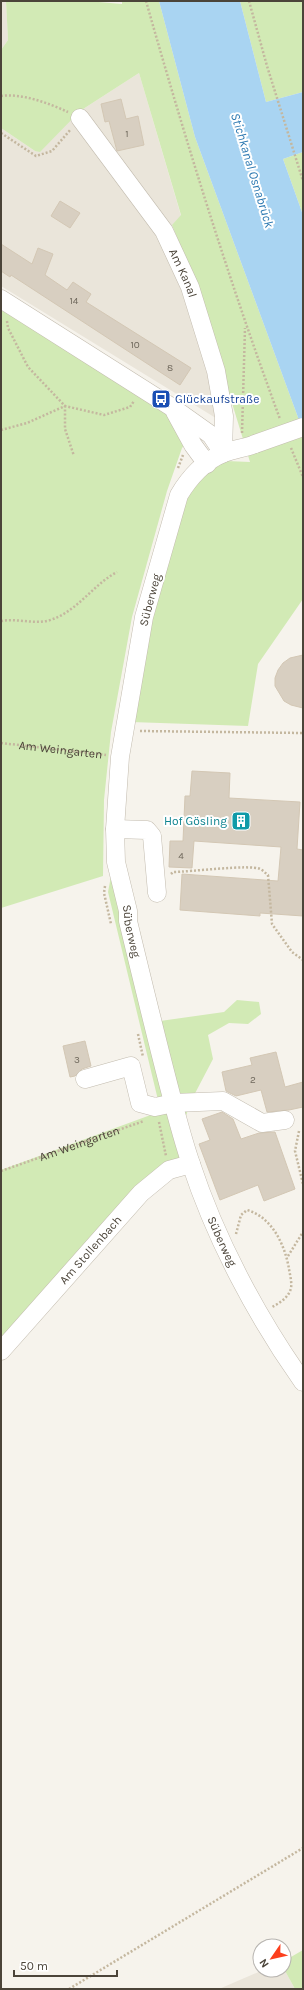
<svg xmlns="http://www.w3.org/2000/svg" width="304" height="1990" font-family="Karla,sans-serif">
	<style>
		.residential { fill: #eae5da }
		.green { fill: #d2eab5 }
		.water { fill: #a9d4f2 }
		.building { fill: #d8cfc1; stroke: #d3c7b4 }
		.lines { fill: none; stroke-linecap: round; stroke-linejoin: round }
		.minor-casing { stroke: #c2bbae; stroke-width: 19 }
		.path { stroke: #c4b79f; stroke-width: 2.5; stroke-dasharray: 2 2; stroke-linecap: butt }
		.minor { stroke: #fff; stroke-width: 18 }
		.minor-bridge-casing { stroke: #c2bbae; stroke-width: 19; stroke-linecap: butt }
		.minor-bridge { stroke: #fff; stroke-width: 18 }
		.labels { text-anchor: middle; stroke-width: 4; stroke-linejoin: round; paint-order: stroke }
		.number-label { font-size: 10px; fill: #6e675b }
		.street-label { font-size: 12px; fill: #4b4439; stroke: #fff }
		.transit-label { font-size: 12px; fill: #164399; stroke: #fff; text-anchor: start }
		.culture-label { font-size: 12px; fill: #0d838f; stroke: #fff; text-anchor: end }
		.water-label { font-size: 13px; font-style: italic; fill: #2e7ab2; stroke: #fff }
	</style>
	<rect width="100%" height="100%" fill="#f6f3ec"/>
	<path class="residential" d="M1,1H6L8,40L1,50Z
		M139,73L181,216L161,237L184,289L213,381L219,420L1,286V128L35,151L80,111Z
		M284,1969L295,1989H219L263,1970Z"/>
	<path class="green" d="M6,1H87L122,4V1H159L195,137L303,431V599L258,664L248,726L131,722L151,621L189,488L215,467L226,461L250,462L195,282L172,225L181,215L139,73L80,111L40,152L35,151L1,128V50L8,40Z
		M240,1H303V92L266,102Z
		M303,152V215L283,159Z
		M1,307L163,410L186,443L182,448L167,491L132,617L111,732L104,800L103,876L1,908Z
		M112,871L166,1098L158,1100L108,892Z
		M237,1000L259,1002L261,1014L248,1024L229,1023L208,1035L213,1059L191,1101L181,1131L191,1164L169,1170L1,1351V1170L156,1113L174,1103L153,1022L224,1012Z
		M303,1950V1989H295L284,1969V1961Z"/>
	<path class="water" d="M159,1H240L266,102L303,92V152L283,159L303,215V431L195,137Z"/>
	<path class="building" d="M121,99L126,119L138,116L144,145L117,151L109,121L105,122L101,104Z
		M60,201L80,213L70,228L51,216Z
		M1,244L32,264L38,248L53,254L45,275L67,290L73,282L91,294L86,302L191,368L180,385L11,275L10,277L1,271Z
		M303,655V708L291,705L284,701L275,686V678L278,670L283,663L290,658Z
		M192,771L230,773L229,798L300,802L297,849L303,850V916L260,913V916L180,910L182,874L278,881L281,847L194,841L192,868L169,867L170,841H183L185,796H190Z
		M85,1041L91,1066L82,1069L75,1076L70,1077L63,1046Z
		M276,1052L285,1087L303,1082V1107L289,1110L267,1112L261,1090L236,1096L226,1091L222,1072L252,1065L250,1058Z
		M222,1112L233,1119L241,1139L259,1133L275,1132L295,1189L264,1201L258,1185L220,1200L199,1144L210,1140L202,1119Z"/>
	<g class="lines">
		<defs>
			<g id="minor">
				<path id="s3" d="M80,118L164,231L190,287L216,371L224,416L223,453"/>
				<path d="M1,299L173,408L211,435L223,453"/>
				<path d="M175,412L193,445L207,464"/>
				<path id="s4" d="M255,444C245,448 234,449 224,453C205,460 189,478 179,495L144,617L120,757L115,829L116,862L128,911V921C141,975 154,1029 168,1083C175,1110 182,1138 191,1164C216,1240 257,1317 303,1382"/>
				<path d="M115,829L147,830L152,836L157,893"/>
				<path d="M85,1079L131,1066L140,1103L155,1107L174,1103L223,1101L262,1123L285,1120"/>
				<path id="s5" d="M1,1351L141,1193L169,1170L191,1164"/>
			</g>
		</defs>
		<use href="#minor" class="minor-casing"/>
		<g class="path">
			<path d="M146,1C186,142 229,281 280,419"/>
			<path d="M249,1L267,66L303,181"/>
			<path d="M1,96C22,93 48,103 68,112"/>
			<path d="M1,133L36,156L52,151L71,129"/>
			<path d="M7,321L8,328L28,367L65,406L104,415L130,407L134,401"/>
			<path d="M1,430L27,423L65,406V429L74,456"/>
			<path d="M242,433L245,328"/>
			<path d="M291,448L303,477"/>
			<path d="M178,468L183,455"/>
			<path d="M1,621C16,618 32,624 47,621C77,613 91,586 117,572"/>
			<path d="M140,731L303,733"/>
			<path id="s1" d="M1,743L106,755"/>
			<path d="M171,874L173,872C190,872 250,864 260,869C263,870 265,873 268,875L272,924L292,952L303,960"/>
			<path d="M105,886L104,893L111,924"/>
			<path d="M138,1034L143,1057"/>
			<path d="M159,1122L166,1156"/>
			<path d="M299,1131L295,1151L303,1184"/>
			<path id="s2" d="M1,1171L144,1121"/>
			<path d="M236,1234L241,1215L247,1210C272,1217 285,1245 289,1269C290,1275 292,1282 291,1288C289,1297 280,1303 272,1307"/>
			<path d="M288,1256L303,1232"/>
			<path d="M69,1989L303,1848"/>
		</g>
		<use href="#minor" class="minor"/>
		<defs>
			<path id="minor-bridge" d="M255,444L303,427"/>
		</defs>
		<use href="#minor-bridge" class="minor-bridge-casing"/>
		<use href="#minor-bridge" class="minor-bridge"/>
	</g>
	<defs>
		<symbol id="bus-square" viewBox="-11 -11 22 22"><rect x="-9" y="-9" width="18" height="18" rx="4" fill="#1a4fb4" stroke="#fff"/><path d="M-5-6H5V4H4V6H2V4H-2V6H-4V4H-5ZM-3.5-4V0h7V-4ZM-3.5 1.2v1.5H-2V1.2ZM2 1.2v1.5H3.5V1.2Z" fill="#fff"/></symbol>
		<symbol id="building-square" viewBox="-11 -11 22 22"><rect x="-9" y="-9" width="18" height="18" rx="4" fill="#0f9aa8" stroke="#fff"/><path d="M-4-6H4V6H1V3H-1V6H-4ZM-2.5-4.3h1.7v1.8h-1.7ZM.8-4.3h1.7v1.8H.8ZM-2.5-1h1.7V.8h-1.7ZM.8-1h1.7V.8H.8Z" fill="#fff"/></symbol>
	</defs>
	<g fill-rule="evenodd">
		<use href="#bus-square" x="150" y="388" width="22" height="22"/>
		<use href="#building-square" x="230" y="810" width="22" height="22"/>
	</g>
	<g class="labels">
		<g class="number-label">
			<text x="127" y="137">1</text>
			<text x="74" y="304">14</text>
			<text x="135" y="348">10</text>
			<text x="170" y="371">8</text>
			<text x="181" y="859">4</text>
			<text x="77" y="1063">3</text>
			<text x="253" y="1083">2</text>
		</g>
		<g class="street-label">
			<text dy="4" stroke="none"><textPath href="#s3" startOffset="187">Am Kanal</textPath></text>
			<text transform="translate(150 600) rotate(-75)" y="4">Süberweg</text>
			<text dy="4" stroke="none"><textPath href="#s1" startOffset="60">Am Weingarten</textPath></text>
			<text dy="4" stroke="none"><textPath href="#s4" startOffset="540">Süberweg</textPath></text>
			<text dy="4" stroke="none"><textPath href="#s2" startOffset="83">Am Weingarten</textPath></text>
			<text dy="4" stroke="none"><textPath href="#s4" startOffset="864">Süberweg</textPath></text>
			<text dy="4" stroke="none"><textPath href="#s5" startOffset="135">Am Stollenbach</textPath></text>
		</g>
		<g class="transit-label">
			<text x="175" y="403">Glückaufstraße</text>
		</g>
		<g class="culture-label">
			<text x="227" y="825">Hof Gösling</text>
		</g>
		<g class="water-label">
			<text transform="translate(253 170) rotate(73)" y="5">Stichkanal Osnabrück</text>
		</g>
	</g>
	<rect width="304" height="1990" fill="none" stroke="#4b4439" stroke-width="4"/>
	<g transform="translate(272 1958) rotate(236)"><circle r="19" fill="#ffffff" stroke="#b7b4b0"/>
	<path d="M0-3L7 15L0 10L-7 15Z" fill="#fc3f1d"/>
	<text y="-6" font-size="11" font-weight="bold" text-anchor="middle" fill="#4b4439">N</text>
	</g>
	<path d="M14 1970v6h103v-6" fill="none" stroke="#4b4439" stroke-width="2"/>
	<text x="20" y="1970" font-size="12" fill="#4b4439" stroke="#ffffff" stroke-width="3" paint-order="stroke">50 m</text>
</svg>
